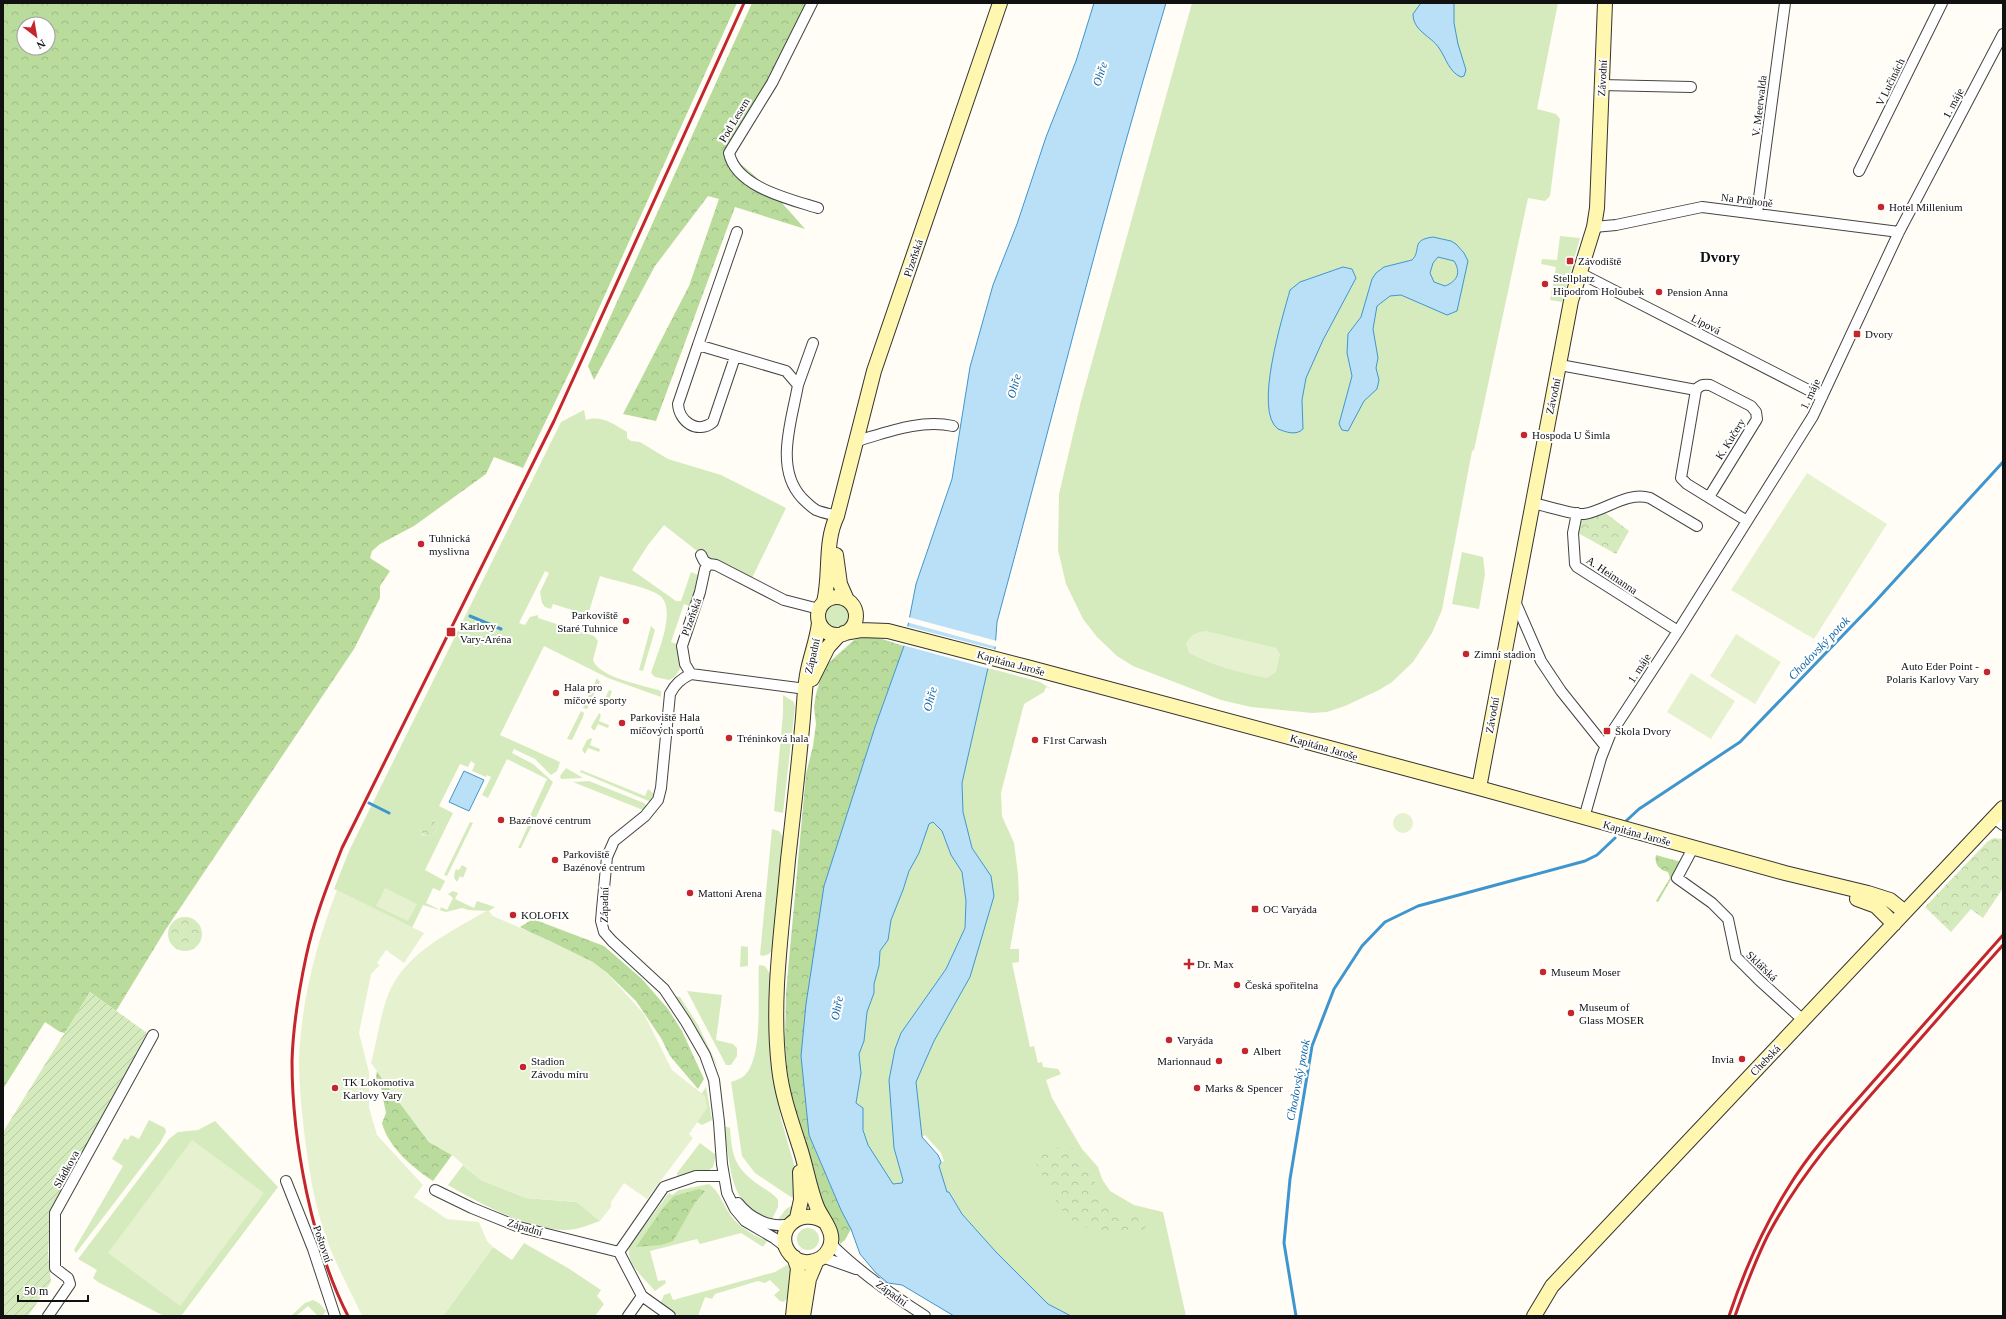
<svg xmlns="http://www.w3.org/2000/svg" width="2006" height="1319" font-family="Georgia,serif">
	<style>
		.grass { fill: #d5ebbd; fill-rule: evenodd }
		.forest { fill: url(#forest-crowns); fill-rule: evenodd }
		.park { fill: url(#park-crowns) }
		.garden { fill: url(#garden-furrows) }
		.pitch { fill: #e6f2cf }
		.water { fill: #b9e0f7; stroke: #3f96cf; fill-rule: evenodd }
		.pier { fill: #fffdf5 }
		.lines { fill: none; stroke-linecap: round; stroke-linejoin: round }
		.stream { stroke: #3f96cf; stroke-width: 3 }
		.street-casing { stroke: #444; stroke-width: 12 }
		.secondary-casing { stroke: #333; stroke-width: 16 }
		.street { stroke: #fff; stroke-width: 10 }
		.secondary { stroke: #fff6b0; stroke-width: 14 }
		.rail { stroke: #c4262e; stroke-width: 3 }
		.poi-dot { fill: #c4262e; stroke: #fff; stroke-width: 1.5 }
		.labels { text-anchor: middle; stroke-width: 4; stroke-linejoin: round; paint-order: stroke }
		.street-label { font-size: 11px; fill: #111; stroke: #fff }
		.poi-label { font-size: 11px; fill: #111; stroke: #fff; text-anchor: start }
		.water-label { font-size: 12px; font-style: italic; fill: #1768a6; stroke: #fff }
		.district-label { font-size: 15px; font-weight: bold; fill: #111; stroke: #fff }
	</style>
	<defs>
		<pattern id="forest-crowns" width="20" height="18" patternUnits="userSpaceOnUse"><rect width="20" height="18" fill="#b9dc9c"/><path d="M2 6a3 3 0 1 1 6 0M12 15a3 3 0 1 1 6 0" fill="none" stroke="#9ebc85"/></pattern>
		<pattern id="park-crowns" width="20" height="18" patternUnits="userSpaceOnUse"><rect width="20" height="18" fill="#d5ebbd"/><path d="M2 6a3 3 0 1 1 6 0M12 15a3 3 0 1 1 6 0" fill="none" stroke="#b6c8a1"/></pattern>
		<pattern id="garden-furrows" width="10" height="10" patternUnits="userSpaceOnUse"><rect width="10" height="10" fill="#d5ebbd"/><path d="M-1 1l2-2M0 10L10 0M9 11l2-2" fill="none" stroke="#b6c8a1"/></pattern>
	</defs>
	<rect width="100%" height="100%" fill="#fffdf5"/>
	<path class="grass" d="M1192,3H1558L1537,109L1556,114L1560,119L1550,196L1545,201L1528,198L1474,450L1472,451L1442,610L1432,633L1413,662L1392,682L1379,690L1345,706L1327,712L1312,713L1251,707L1221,700L1133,666L1117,656L1097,637L1083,619L1066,584L1058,550L1059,494L1081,401Z
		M1560,236L1580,238L1562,302L1550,300L1556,267L1541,264L1542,259L1557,260Z
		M584,410L586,420C602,415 613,424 627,432V438L631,441L640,442L668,459L721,475L786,508L752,578L697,551L664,525L648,545L632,570L676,601H681L691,572L698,575L700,579L691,607L684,604L671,642L682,646L685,664C678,668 678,677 669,680L655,677L651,673C657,654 678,608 659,595C647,587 615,581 600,576L586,621L583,620L585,614L553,604L551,609L545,607L542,603L540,592L549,573L545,571L519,623L525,625L530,617L538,615V618L594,636L598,641L593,660C599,678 644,685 661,691V697L608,678L544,646L500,735L560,762L557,771L551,775L535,759L514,749L512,753L533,764L553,782L521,848H518L531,819L529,818L547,779L507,759L488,798L482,795L491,777L487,775L486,777L472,771L475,764L471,761L468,767L460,764L439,806L453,813L425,870L445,881L440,891L433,888L426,903L440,910L441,907L447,910L453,898L448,894L453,891L458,893L455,899L474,908L477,901L495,907L489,911L468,910L462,908L446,912L423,905L412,928L334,889L349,851L561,422ZM428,818L435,821L437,828L435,833L428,836L422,835L419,828L421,821Z
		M1462,552L1483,557L1485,574L1479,609L1452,604Z
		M824 616a13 13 0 1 1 26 0a13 13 0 1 1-26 0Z
		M651,626L655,630L643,671L639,670Z
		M988,668L1040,682L1051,689L1046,687L1044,692L1024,704L1001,793L1002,816L1014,843L1018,874L1019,899L1010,949H1019V962L1012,963L1030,1047L1034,1046L1038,1063L1042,1062L1043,1067L1058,1069L1061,1074L1046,1080L1052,1098L1082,1149L1098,1167L1102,1179L1110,1191L1134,1205L1163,1212L1186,1316H1071L1048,1304L996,1252L962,1214L950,1192H947L939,1166L940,1163L944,1161L941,1153L925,1135L922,1137L916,1082L934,1041L970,977L994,896L990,876L972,848L963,812L962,783Z
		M597,678L600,682L587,709L583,708Z
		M609,690L612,691L610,697L620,701L619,704L609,700L606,707L602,705Z
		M783,695L794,702L795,707L783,813L774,811L783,714Z
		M581,711L584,713L583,717L572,740L567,739Z
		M599,713L601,715L599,721L609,725L608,728L598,724L595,730H593L591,727Z
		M591,738L592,739L590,745L600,749L599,752L588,748L585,754L582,750L587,740Z
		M566,768L583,778L561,779L560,776Z
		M581,770L645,796L648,789L654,794L651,802L580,772Z
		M589,781L644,803L648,807L643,810L573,782Z
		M470,822L473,823L447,876L444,875Z
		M933,822L942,831L951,855L962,872L966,901L965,928L946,969L901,1033L894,1148L903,1180V1183L893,1184L868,1145L856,1103L861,1073L859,1054L863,1044L867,1012L874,993V984L879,966L880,951L888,940L891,920L903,890L909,871L919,853L929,824Z
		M772,829L779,831L783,837L772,950L769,954L763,956L760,955Z
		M462,865L467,868L463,878L460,876L457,882C453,878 454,874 456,869L459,870Z
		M741,946L748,947V966L740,967Z
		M759,965L765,966L770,974L769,1028L773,1076L781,1119L795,1168L798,1199L791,1197L755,1173L742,1156L731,1082C736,1080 741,1079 745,1075C764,1056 757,992 759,965Z
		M687,991L722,995L716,1040L733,1044L737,1048V1056L731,1065H726Z
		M675,996L680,997L698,1025L719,1069Z
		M706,1087L712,1120L702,1125L694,1120L698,1099Z
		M149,1120L165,1128L166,1132L160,1143L76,1253L74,1250L123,1166L112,1159L124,1138L128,1140L131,1135L139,1139Z
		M215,1121L278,1187L181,1316H164L98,1282L93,1278L97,1270L78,1259L169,1139L178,1132L198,1130Z
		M724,1126L730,1128C732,1157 735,1168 759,1185C766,1190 774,1194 778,1200V1207L771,1221C727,1206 731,1164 724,1126Z
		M700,1143L716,1155L713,1167L708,1171L677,1176V1173Z
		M463,1165L481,1180L526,1198L577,1202L600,1221C589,1225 577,1230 565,1230C529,1229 478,1203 448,1185Z
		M709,1184C720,1192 723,1205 731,1216C740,1228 753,1235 767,1241L763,1247L741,1233L700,1244L697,1239L650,1251L658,1281L665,1280L666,1283L655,1291C645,1279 623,1261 630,1245L669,1193L672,1195L679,1190Z
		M793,1205L791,1216L784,1221L776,1222L786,1209Z
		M797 1239a11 11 0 1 1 22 0a11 11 0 1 1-22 0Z
		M524,1243L568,1268L601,1290L597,1296L604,1304L595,1316H443L493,1247L512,1260Z
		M787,1265L789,1266L791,1272L790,1295L784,1302L780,1301L774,1295L780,1290L770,1280L765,1283L758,1281L715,1294L712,1299L705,1297L698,1316C685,1316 667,1317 661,1302L664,1295L670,1293L673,1300L775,1272Z
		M313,1300L319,1303L326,1311L322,1316H318L308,1306L296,1316L292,1315L305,1303Z"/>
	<path class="forest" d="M3,3H737L575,361L523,468L494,457L486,474L414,526L380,544L372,551L370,558L390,571L380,586V598L354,649L166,929L116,1011L90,992L65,1033L60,1032L45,1022L3,1089ZM24,24H48V48H24Z
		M752,3H807L766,86L724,152C757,174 779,199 805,229L735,207L656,421L623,414L689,286L719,199L708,196L655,266L594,380L588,366Z
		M868,636L882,639L904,646L875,727L824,886L809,1135L841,1210L851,1229L845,1240L840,1244L835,1224L823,1211L794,1112L787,1069L785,1041L786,993L806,774L813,746L816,724L814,707L816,694L824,667L854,640Z
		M1656,855L1681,862L1658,902L1656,901L1670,878L1668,872C1659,870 1654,864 1656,855Z
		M533,919L604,946L642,979L668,1009L682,1031L704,1079L698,1089L670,1056L661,1038L636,1001L606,972L520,927Z
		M377,1071L429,1142L452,1155L433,1181C413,1168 388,1147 382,1123L386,1113L380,1083L375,1084Z
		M699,1189L705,1191C691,1205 684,1224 673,1241L661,1245L636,1247L663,1208L674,1196Z"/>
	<path class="park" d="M1603,511L1629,531L1616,554L1576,532L1583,518Z
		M419 827a9 9 0 1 1 18 0a9 9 0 1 1-18 0Z
		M1994,838L2003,839V888L1983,918L1971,909L1951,932L1925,907L1988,841Z
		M168 934a17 17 0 1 1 34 0a17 17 0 1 1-34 0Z
		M1069,1143L1109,1204L1124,1213L1148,1220L1144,1231C1119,1232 1087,1234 1067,1217C1060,1210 1040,1169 1033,1158Z"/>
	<path class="garden" d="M90,992L147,1033L80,1157L50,1223L48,1253L51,1282L28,1316H3V1132Z"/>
	<path class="pitch" d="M1807,473L1887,524L1814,639L1731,590Z
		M1206,631L1276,648L1280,654L1276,672L1267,678C1240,673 1213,666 1189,653L1186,644C1190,635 1196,632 1206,631Z
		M1736,634L1781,662L1755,704L1710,676Z
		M1691,673L1735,701L1711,739L1667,712Z
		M1393 823a10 10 0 1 1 20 0a10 10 0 1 1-20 0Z
		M385,888L417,904L408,921L376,906Z
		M337,890L424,933L404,963L386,950L377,963L380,965L371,974L359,1033L369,1072V1108L377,1135L423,1185L414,1197L447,1219L479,1222L487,1241L493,1247L443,1316H362C348,1286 331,1256 322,1225C313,1197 309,1168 305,1139C302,1113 299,1086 299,1060C301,1002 316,944 337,890Z
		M488,910L493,916L546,939L593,962L606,972L644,1014L672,1070L705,1096L707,1108L689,1134L693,1138L647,1199L624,1183L611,1202V1207L600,1221L577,1202L526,1198L481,1180L452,1155L429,1142L398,1101L371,1063C377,1041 380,1016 388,995C405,952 451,932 488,910Z
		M192,1140L264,1193L180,1306L108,1253Z"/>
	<path class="water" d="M1094,3H1166C1104,208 1053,416 997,622L995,649L988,668L962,783L963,812L972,848L991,876L994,896L970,977L934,1041L916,1082L922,1137L938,1155L941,1162L939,1166L947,1192H949L962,1214L996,1252L1048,1304L1071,1316H954L902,1285L888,1283L876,1273L860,1254L851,1229L841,1210L809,1135L801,1056L806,1004L824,886L875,727L904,646L916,584L952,479L970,367L993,285L1017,224L1046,137L1076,61ZM933,822L942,831L951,855L962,872L966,901L965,928L946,969L901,1033L895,1049L889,1080L894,1148L903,1180L902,1183L893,1184L868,1145L863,1130V1108L856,1103L861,1073L859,1054L864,1041L867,1012L874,993V984L879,966L880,951L888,940L891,920L903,890L909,871L919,853L929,824Z
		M1421,3H1454V23L1458,44L1466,70L1464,76L1461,77C1449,72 1446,58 1439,48C1431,36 1413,31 1413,14Z
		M1433,237L1451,241L1456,244L1464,253L1468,261L1457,311L1447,315L1401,295L1390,296L1377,306L1373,329L1378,358L1376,368L1379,380L1377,389L1364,401L1348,431L1342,430L1339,424L1352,376L1347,353L1348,334L1361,317L1372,279L1376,273L1384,267L1412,260C1422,250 1410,240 1433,237ZM1438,257L1454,261C1461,272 1458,281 1445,286L1434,282L1430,273L1433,263Z
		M1343,267L1352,269L1356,278L1323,340L1306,378L1302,400L1303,429C1296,436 1286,432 1278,429C1253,411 1283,316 1290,290L1300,282Z
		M464,771L484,780L469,811L449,802Z"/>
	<path class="pier" d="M908,617L997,641V647L906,622Z
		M906,626L997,650L990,669L902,645Z"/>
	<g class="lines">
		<path class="stream" d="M470,616L501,629
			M369,803L389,813
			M1626,821L1639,809L1740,742L1873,604L2003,462
			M1296,1316L1284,1243L1290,1179L1312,1046L1334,989L1362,946L1385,922L1418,906L1585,861L1597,855L1615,838"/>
		<defs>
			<path id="street" d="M812,3L772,83L729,153C736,187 789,199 818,208
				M1601,85L1691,87
				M1859,171L1942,3
				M1757,213L1785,3
				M1594,227L1616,225L1702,207L1899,232
				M737,232L698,345L786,371L798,385C792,420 774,468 802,498C806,502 811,507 816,510C823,513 830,514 837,516
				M1580,273L1822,397
				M698,345L678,404C679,421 697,435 713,422L735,357
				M1560,365L1696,390
				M798,385L813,343
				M857,441C888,432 921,419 953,426
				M1709,497L1757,419L1756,412L1751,406L1710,385C1703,384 1700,385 1696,390L1681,478L1687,484L1747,521
				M1532,503C1544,505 1573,515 1584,514C1605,511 1627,491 1650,498L1697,526
				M1577,513L1573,533L1575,564L1577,567L1678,631
				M701,555L704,561L709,564
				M1514,599L1541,661L1561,691L1605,746
				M691,674C681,679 675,684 670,694L661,788L658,800L645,816L614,841L607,857L602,909L601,921L604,932L612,941L664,989L686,1022L705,1055L714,1080L719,1122L722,1164L727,1193L735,1209L745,1221L774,1238L787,1248
				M691,674L685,664L682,646L700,592L705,569L709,564L716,565L784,600L819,609
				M691,674L806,689
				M1584,818L1601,758L1610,735L1678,631L1813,416L1899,232L2003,34
				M1994,818L2003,825
				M1693,848L1677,878L1712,903L1728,919L1736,957L1759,980L1803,1020
				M286,1181L313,1249L335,1316
				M435,1190L472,1208L519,1227L619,1252L642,1296L670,1316
				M738,1203C750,1218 770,1229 790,1224
				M831,1244C859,1272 892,1295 925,1316
				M619,1252L664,1187L696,1176H724
				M822,1257L856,1269
				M48,1316L70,1284L68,1278L55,1268V1213L153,1035
				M628,1316L642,1296"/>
			<path id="secondary" d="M836,555L840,584L847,600
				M818 616a19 19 0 1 1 38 0a19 19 0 1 1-38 0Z
				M824,602C831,574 824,543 837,516L874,371L1000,3
				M819,623C817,641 810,657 807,675C804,692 804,710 802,728C798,772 793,816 788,860C782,929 771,999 779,1068C782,1095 791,1120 799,1145C806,1165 809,1187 817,1207C823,1221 837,1233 829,1249C822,1263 802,1267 791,1255C771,1233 799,1205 825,1222
				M844,633L861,630L888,631L1027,667L1479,788L1785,873L1868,893L1890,900L1905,912
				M812,679L828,647L839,635
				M1479,788L1571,301L1594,227L1597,208L1605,3
				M1857,899L1876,906L1894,924
				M797,1218L801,1200L800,1172
				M793,1316L798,1268L794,1257
				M803,1316L809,1279L817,1260
				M1534,1316L1552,1286L2003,808"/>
		</defs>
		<use href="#street" class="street-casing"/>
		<use href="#secondary" class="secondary-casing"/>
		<use href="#street" class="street"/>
		<use href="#secondary" class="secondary"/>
		<path class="rail" d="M348,1316C312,1246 292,1140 292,1061C293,1027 299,990 306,957C314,919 328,884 342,848L554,421L744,3
			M1729,1316C1744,1271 1763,1228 1788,1188C1811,1150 1842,1117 1871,1084C1915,1034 1959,984 2003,935
			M1735,1316C1745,1288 1755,1261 1768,1235C1803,1169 1852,1116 1901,1061C1935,1022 1969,983 2003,945"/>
	</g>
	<g class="poi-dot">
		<circle cx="1881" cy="207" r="4"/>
		<rect x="1566" y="257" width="8" height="8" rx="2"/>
		<circle cx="1545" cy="284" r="4"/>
		<circle cx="1659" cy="292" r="4"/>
		<rect x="1853" y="330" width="8" height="8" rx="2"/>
		<circle cx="1524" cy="435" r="4"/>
		<circle cx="421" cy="544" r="4"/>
		<circle cx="626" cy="621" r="4"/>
		<rect x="446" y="627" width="10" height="10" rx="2"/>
		<circle cx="1466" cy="654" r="4"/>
		<circle cx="1987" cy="672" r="4"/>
		<circle cx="556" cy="693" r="4"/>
		<circle cx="622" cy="723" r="4"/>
		<rect x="1603" y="727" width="8" height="8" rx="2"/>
		<circle cx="729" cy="738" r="4"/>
		<circle cx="1035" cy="740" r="4"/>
		<circle cx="501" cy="820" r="4"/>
		<circle cx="555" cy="860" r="4"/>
		<circle cx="690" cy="893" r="4"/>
		<rect x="1251" y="905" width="8" height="8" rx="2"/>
		<circle cx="513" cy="915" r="4"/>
		<path d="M1187 958h4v4h4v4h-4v4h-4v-4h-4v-4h4z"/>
		<circle cx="1543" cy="972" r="4"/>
		<circle cx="1237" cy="985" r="4"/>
		<circle cx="1571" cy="1013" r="4"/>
		<circle cx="1169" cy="1040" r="4"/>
		<circle cx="1245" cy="1051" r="4"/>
		<circle cx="1742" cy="1059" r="4"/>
		<circle cx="1219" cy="1061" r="4"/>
		<circle cx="523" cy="1067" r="4"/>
		<circle cx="335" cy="1088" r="4"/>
		<circle cx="1197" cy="1088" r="4"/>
	</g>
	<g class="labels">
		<g class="street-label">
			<text transform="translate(1602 78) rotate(-87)" y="4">Závodní</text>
			<text transform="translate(1890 82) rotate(-64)" y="4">V Lučinách</text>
			<text transform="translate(1953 103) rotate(-62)" y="4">1. máje</text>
			<text transform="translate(1759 106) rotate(-83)" y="4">V. Meerwalda</text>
			<text transform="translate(734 120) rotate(-59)" y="4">Pod Lesem</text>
			<text transform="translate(1747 200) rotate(7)" y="4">Na Průhoně</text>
			<text transform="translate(913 258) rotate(-71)" y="4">Plzeňská</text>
			<text transform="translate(1706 324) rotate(27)" y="4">Lipová</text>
			<text transform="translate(1810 394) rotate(-65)" y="4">1. máje</text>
			<text transform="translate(1553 396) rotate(-78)" y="4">Závodní</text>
			<text transform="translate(1730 439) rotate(-58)" y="4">K. Kučery</text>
			<text transform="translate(1612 575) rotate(34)" y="4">A. Heimanna</text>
			<text transform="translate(691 617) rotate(-70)" y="4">Plzeňská</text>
			<text transform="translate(812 656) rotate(-77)" y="4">Západní</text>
			<text transform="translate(1011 663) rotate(15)" y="4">Kapitána Jaroše</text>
			<text transform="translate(1639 668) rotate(-57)" y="4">1. máje</text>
			<text transform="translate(1492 715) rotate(-80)" y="4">Závodní</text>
			<text transform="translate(1324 747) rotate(16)" y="4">Kapitána Jaroše</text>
			<text transform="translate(1637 833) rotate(15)" y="4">Kapitána Jaroše</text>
			<text transform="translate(604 905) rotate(-89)" y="4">Západní</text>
			<text transform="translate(1762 966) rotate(44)" y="4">Sklářská</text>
			<text transform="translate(1765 1060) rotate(-46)" y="4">Chebská</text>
			<text transform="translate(66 1169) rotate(-61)" y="4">Sládkova</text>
			<text transform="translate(525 1227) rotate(17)" y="4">Západní</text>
			<text transform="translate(323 1244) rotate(71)" y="4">Poštovní</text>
			<text transform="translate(892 1293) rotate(36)" y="4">Západní</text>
		</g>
		<g class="poi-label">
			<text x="1889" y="211">Hotel Millenium</text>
			<text x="1578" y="265">Závodiště</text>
			<text x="1553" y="282">Stellplatz<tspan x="1553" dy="13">Hipodrom Holoubek</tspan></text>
			<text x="1667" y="296">Pension Anna</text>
			<text x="1865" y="338">Dvory</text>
			<text x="1532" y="439">Hospoda U Šimla</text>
			<text x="429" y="542">Tuhnická<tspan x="429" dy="13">myslivna</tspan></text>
			<text x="618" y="619" text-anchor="end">Parkoviště<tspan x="618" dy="13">Staré Tuhnice</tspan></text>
			<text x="460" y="630">Karlovy<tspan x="460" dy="13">Vary-Aréna</tspan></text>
			<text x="1474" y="658">Zimní stadion</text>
			<text x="1979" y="670" text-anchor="end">Auto Eder Point -<tspan x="1979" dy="13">Polaris Karlovy Vary</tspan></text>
			<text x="564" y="691">Hala pro<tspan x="564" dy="13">míčové sporty</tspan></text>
			<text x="630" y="721">Parkoviště Hala<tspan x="630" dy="13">míčových sportů</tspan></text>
			<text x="1615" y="735">Škola Dvory</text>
			<text x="737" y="742">Tréninková hala</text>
			<text x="1043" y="744">F1rst Carwash</text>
			<text x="509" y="824">Bazénové centrum</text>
			<text x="563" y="858">Parkoviště<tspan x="563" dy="13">Bazénové centrum</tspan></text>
			<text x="698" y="897">Mattoni Arena</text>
			<text x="1263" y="913">OC Varyáda</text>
			<text x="521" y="919">KOLOFIX</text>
			<text x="1197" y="968">Dr. Max</text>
			<text x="1551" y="976">Museum Moser</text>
			<text x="1245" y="989">Česká spořitelna</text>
			<text x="1579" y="1011">Museum of<tspan x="1579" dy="13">Glass MOSER</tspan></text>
			<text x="1177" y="1044">Varyáda</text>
			<text x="1253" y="1055">Albert</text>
			<text x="1734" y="1063" text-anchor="end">Invia</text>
			<text x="531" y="1065">Stadion<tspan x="531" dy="13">Závodu míru</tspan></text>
			<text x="1211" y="1065" text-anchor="end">Marionnaud</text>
			<text x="343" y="1086">TK Lokomotiva<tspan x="343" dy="13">Karlovy Vary</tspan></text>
			<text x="1205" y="1092">Marks &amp; Spencer</text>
		</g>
		<g class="water-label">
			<text transform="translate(1100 74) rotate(-72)" y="4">Ohře</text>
			<text transform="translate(1014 386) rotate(-75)" y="4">Ohře</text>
			<text transform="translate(1819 648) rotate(-46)" y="4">Chodovský potok</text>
			<text transform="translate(930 699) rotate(-75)" y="4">Ohře</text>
			<text transform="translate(837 1008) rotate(-79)" y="4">Ohře</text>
			<text transform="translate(1298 1080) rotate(-79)" y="4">Chodovský potok</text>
		</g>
		<g class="district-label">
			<text x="1720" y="262">Dvory</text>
		</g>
	</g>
	<rect width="2006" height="1319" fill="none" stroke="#111111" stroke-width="8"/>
	<g transform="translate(36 36) rotate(149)"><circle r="19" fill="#ffffff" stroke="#a0a0a0"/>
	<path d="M0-3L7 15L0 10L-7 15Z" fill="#c4262e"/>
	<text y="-6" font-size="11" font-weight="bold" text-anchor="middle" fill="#111111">N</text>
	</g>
	<path d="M18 1295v6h70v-6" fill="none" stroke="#111111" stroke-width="2"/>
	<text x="24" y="1295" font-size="12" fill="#111111" stroke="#ffffff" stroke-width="3" paint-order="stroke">50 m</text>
</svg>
